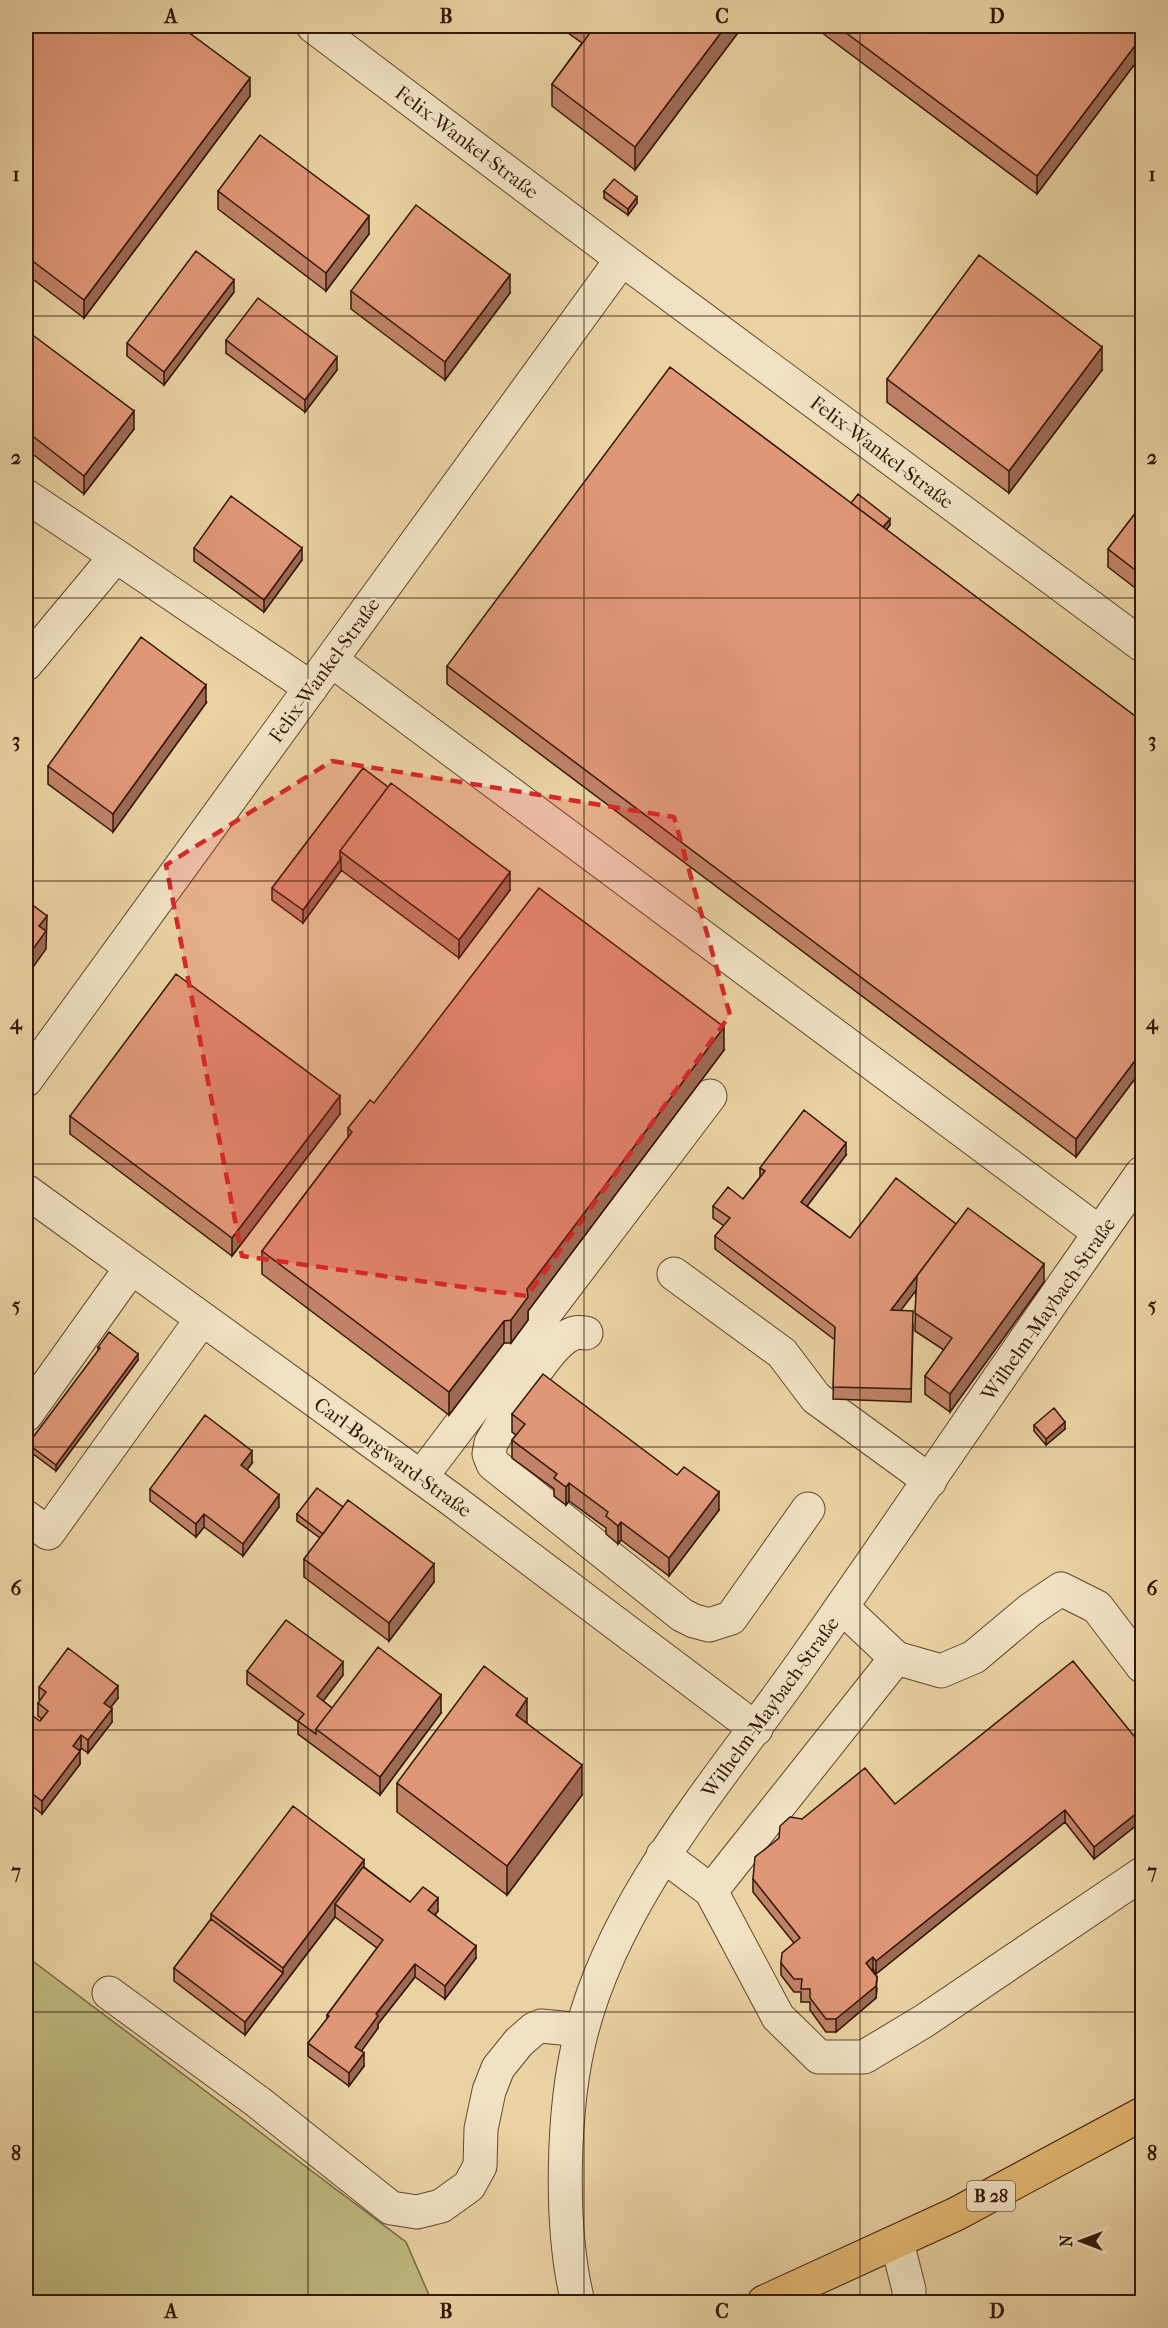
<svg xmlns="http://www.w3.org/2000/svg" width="1168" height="2328" font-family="'IM FELL French Canon',serif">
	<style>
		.green { fill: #bfba80; stroke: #786844; stroke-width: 1.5 }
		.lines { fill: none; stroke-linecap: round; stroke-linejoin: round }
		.minor-casing { stroke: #60462f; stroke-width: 35 }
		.major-casing { stroke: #321708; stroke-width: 35 }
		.minor { stroke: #f1e2c3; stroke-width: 33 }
		.major { stroke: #e5b972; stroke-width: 33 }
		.wall { fill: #c18267; stroke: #321708; stroke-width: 1.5 }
		.shaded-wall { fill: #9d6a54; stroke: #321708; stroke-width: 1.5 }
		.building { fill: #e09778; stroke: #321708; stroke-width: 1.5 }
		.marked { fill: #d62828; fill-opacity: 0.2; stroke: #d62828; stroke-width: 4.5; stroke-dasharray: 12 8; stroke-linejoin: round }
		.grid { fill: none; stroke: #321708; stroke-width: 1.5; stroke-opacity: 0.55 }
		.labels { text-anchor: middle; stroke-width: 4.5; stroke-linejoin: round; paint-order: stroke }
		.shield { fill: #f1e2c3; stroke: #6b5440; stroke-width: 1.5 }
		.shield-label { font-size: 18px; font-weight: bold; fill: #321708 }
		.street-label { font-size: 20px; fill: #321708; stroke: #f1e2c3 }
		.neatline { fill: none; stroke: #321708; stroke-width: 2 }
		.grid-label { font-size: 20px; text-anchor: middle; font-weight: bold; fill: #321708 }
	</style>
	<rect width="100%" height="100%" fill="#ead2a3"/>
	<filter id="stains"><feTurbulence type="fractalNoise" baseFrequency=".00333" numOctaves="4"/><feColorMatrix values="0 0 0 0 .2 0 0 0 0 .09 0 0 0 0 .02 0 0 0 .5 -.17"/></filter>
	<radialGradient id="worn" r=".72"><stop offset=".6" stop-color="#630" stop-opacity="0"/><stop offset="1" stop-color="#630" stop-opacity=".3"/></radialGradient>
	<path class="green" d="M26,1956L406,2242L432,2302H26Z"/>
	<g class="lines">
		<defs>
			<path id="minor" d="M313,26L622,259L1142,645
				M26,496L116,556
				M331,660L1100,1233
				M26,664L116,556L311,688
				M26,1080L622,259
				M26,1191L451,1499L756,1729
				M674,1274L782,1353L816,1398L930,1481
				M586,1333C578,1332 575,1332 568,1336C544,1350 507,1417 491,1443L489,1454L493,1464L682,1615L694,1621L709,1625L731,1618L808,1509
				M26,1415L131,1268
				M421,1477L710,1096
				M26,1517L48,1533L202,1319
				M842,1607L896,1658L941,1671L974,1657L1030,1610L1061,1589L1097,1607L1142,1666
				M663,1855L711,1891L778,2017L819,2057H864L924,2021L1142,1874
				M711,1891L896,1658
				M109,1993L258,2102L391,2208L417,2212L441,2206L469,2186L480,2166L481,2129L489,2091L498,2068L519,2042L534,2029L541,2026L582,2030
				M897,2242L909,2290V2302
				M578,2302C559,2227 562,2105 582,2030C618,1893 723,1776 803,1662C917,1500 1027,1335 1142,1173"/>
			<path id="major" d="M764,2302L956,2214L1142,2114"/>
		</defs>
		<use href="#minor" class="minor-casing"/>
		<use href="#major" class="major-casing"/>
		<use href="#minor" class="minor"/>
		<use href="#major" class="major"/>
	</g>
	<path class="wall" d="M26,26L250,96L84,318L26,274Z
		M558,26H743L635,170L552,106V84L582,43Z
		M813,26H1143V53L1037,194Z
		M218,191L369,234L326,291L218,209Z
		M604,191L637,203L628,215L604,198Z
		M351,291L510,293L445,380L351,309Z
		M234,292L164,385L127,356V343Z
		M26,330L134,429L84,494L26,449Z
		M226,340L337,370L305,412L226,353Z
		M1102,370L1009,493L887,402V379Z
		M851,503L890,525L886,530L1143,722V1068L1076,1157L447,684V666Z
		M1143,503V594L1108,567V549Z
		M194,548L302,560L264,612L194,561Z
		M206,703L113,832L48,784V766Z
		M363,768L510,890L459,958L341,870L303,923L272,900V888Z
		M724,1050L528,1311V1320L511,1343H504L449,1415L262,1274V1251L348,1137V1128L374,1103Z
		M340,1114L232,1256L70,1134V1116Z
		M846,1155L807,1206L850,1238L956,1224L1044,1282L950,1412L925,1394V1376L944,1350L915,1331L916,1290L900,1311L913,1324L911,1402L833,1399L835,1340L715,1249V1236L724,1226L713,1218V1206L743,1199L760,1177V1168Z
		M1142,1282H1143V1306L1142,1305Z
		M98,1347L138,1360L56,1471L28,1450V1444L98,1351Z
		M512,1414L719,1510L669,1576L621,1540L618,1544L606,1534V1528L569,1501L566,1505L554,1496V1489L512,1458V1440L516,1435L512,1432Z
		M1034,1425L1065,1429L1046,1445L1034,1431Z
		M252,1463L247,1470L279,1507L243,1556L204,1527L196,1537L150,1501V1489Z
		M297,1514L434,1582L389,1641L304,1577V1559L320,1538L297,1521Z
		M247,1671L343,1675L323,1701L332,1708L441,1713L380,1795L298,1734V1722L247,1684Z
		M39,1687L118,1698L110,1708L112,1722L88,1753L81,1748L79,1751L80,1764L42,1814L26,1801V1720L40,1721L42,1719L38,1716V1703L40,1700L39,1699Z
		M527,1724L582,1795L507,1895L397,1812V1783Z
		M1143,1747V1820L1094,1859L1065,1822L876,1974L873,1969L872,1970L877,1989L876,1998L836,2032H826L810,2010V2002H801V1992H794L781,1975V1963L794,1943L753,1892V1879L802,1819L895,1804Z
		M364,1867L410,1902L438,1911L435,1915L476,1958L445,1999L415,1977L378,2024V2028L361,2051L364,2066L349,2086L308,2056V2043L327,2019V2015L377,1948L335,1917L245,2035L174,1981V1968L211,1919V1914Z"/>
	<path class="shaded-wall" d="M726,26H743L635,170V147Z
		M1143,35V53L1037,194V176Z
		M250,78V96L84,318V300Z
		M637,197V203L628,215V209Z
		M369,216V234L326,291V273Z
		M510,275V293L445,380V362Z
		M234,280V292L164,385V372Z
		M1102,347V370L1009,493V471Z
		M337,357V370L305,412V400Z
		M134,411V429L84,494V476Z
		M890,519V525L878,540V534Z
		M302,548V560L264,612V600Z
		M206,685V703L113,832V814Z
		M341,858V871L303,923V910Z
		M510,872V890L459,958V940Z
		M47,916L46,949L26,977V959L39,926Z
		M724,1027V1050L528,1311V1320L511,1343V1320L527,1289Z
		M1143,1050V1068L1076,1157V1139Z
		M340,1096V1114L232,1256V1238Z
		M846,1143V1155L801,1214V1202Z
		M957,1224V1237L891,1323V1310Z
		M1044,1264V1282L950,1412V1394Z
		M504,1321V1343L449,1415V1392Z
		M138,1354V1360L56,1471V1465Z
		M1065,1422V1429L1046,1445V1439Z
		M252,1451V1463L241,1478V1465Z
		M569,1483V1501L566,1505V1487Z
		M719,1492V1510L669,1576V1558Z
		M279,1495V1507L243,1556V1544Z
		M204,1514V1527L196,1537V1524Z
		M621,1522V1540L618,1544V1526Z
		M434,1564V1582L389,1641V1623Z
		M343,1662V1675L317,1709V1696Z
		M118,1686V1698L104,1716V1703Z
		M441,1695V1713L380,1795V1777Z
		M527,1699V1729L516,1715Z
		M112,1709V1722L88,1753V1740Z
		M81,1735V1748L73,1759V1746Z
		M80,1751V1764L42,1814V1801Z
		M582,1765V1795L507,1895V1866Z
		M1143,1808V1820L1094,1859V1847Z
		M1065,1810V1822L876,1974V1961Z
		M364,1860V1878L335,1904V1917L245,2035V2022L283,1973V1968Z
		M438,1898V1911L428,1923V1910Z
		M476,1946V1958L445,1999V1986Z
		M873,1957V1969L866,1975V1963Z
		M415,1964V1977L378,2024V2028L355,2060V2047L376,2014Z
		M877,1977L876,1998L836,2032V2019Z
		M364,2053V2066L349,2086V2073Z"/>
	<path class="building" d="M26,26H180L250,78L84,300L26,256Z
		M589,26H726L635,147L552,84L593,29Z
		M837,26H1143V35L1037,176Z
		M260,135L369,216L326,273L218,191Z
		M614,179L637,197L628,209L604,191Z
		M416,205L510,275L445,362L351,291Z
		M196,251L234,280L164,372L127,343Z
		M979,255L1102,347L1009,471L887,379Z
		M258,298L337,357L305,400L226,340Z
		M26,330L134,411L84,476L26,431Z
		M670,367L1143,722V1050L1076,1139L447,666Z
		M858,494L890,519L883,527L851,503Z
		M231,496L302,548L264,600L194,548Z
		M1143,503V576L1108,549Z
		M141,637L206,685L113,814L48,766Z
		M363,768L388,787L340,851V860L303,910L272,888Z
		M391,783L510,872L459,940L340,851Z
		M539,888L724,1027L527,1289L528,1297L511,1320L504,1321L449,1392L262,1251L352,1132L348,1128L370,1100L374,1103Z
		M26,900L47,916L39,926L46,931L26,959Z
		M176,974L340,1096L232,1238L70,1116Z
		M804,1110L846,1143L801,1202L850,1238L896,1178L956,1224L891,1310L913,1311L911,1389L833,1387L835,1327L715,1236L730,1218L713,1206L728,1187L743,1199L765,1171L760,1168Z
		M968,1208L1044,1264L950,1394L925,1376L952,1338L915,1313L917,1276Z
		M109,1332L138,1354L56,1465L28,1444L100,1348L98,1347Z
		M543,1374L677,1475L684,1467L719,1492L669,1558L621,1522L618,1526L606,1516L608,1512L569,1483L566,1487L554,1478L557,1474L512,1440L525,1424L512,1414Z
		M1054,1408L1065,1422L1046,1439L1034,1425Z
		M205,1415L252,1451L241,1465L279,1495L243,1544L204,1514L196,1524L150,1489Z
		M317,1488L343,1507L323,1534L297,1514Z
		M348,1500L434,1564L389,1623L304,1559Z
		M286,1620L343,1662L317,1696L332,1708L316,1729V1734L298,1721L304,1714L247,1671Z
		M378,1647L441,1695L380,1777L316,1729Z
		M68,1648L118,1686L104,1703L112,1709L88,1740L81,1735L73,1746L80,1751L42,1801L26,1789V1720L30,1714L40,1721L48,1711L38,1703L46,1692L39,1687Z
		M1073,1661L1143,1747V1808L1094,1847L1065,1810L876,1961L873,1957L866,1963L877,1977L876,1986L836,2019H826L810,1998V1989H801L802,1979H794L781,1963L782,1953L800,1938L753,1879L755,1857L779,1838L780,1826L790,1817L802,1819L865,1768L895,1804Z
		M484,1666L527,1699L516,1715L582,1765L507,1866L397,1783Z
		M293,1806L364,1860L283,1968L211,1914Z
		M363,1867L410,1902L423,1887L438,1898L428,1910L476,1946L445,1986L415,1964L376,2014L378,2016L355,2047L364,2053L349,2073L308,2043L329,2016L327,2015L383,1940L335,1904Z
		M211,1919L283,1973L245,2022L174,1968Z"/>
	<path class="marked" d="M332,761L674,817L730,1015L527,1296L242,1256L166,865Z"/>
	<path class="grid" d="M308,26V2302M584,26V2302M860,26V2302M26,316H1142M26,598H1142M26,881H1142M26,1164H1142M26,1447H1142M26,1730H1142M26,2012H1142"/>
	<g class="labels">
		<rect class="shield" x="967" y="2181" width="48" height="30" rx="4.5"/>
		<g class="shield-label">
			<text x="991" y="2202">B 28</text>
		</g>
		<g class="street-label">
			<text transform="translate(467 142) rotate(37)" y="7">Felix-Wankel-Straße</text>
			<text transform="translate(882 452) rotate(37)" y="7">Felix-Wankel-Straße</text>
			<text transform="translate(324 670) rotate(-54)" y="7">Felix-Wankel-Straße</text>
			<text transform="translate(1048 1309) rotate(-55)" y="7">Wilhelm-Maybach-Straße</text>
			<text transform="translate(393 1457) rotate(36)" y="7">Carl-Borgward-Straße</text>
			<text transform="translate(770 1707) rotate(-54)" y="7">Wilhelm-Maybach-Straße</text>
		</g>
	</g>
	<rect width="1168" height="2328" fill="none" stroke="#ead2a3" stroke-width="66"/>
	<g transform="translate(1081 2241) rotate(270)" stroke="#f1e2c3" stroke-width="4.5" paint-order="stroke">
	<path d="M0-4.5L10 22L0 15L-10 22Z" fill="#321708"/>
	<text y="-9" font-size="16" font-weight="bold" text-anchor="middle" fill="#321708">N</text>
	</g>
	<rect x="33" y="33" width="1102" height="2262" class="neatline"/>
	<g class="grid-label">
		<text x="171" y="23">A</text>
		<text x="446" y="23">B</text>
		<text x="722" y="23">C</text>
		<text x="997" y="23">D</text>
		<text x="16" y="181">1</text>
		<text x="1152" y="181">1</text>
		<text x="16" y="464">2</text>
		<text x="1152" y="464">2</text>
		<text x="16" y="747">3</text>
		<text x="1152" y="747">3</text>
		<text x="16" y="1029">4</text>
		<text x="1152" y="1029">4</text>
		<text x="16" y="1312">5</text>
		<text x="1152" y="1312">5</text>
		<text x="16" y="1595">6</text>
		<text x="1152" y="1595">6</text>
		<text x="16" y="1878">7</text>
		<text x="1152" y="1878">7</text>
		<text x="16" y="2160">8</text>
		<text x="1152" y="2160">8</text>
		<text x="171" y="2318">A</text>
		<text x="446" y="2318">B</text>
		<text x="722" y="2318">C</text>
		<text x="997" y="2318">D</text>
	</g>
	<rect width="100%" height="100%" filter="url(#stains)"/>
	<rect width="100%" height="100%" fill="url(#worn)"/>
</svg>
